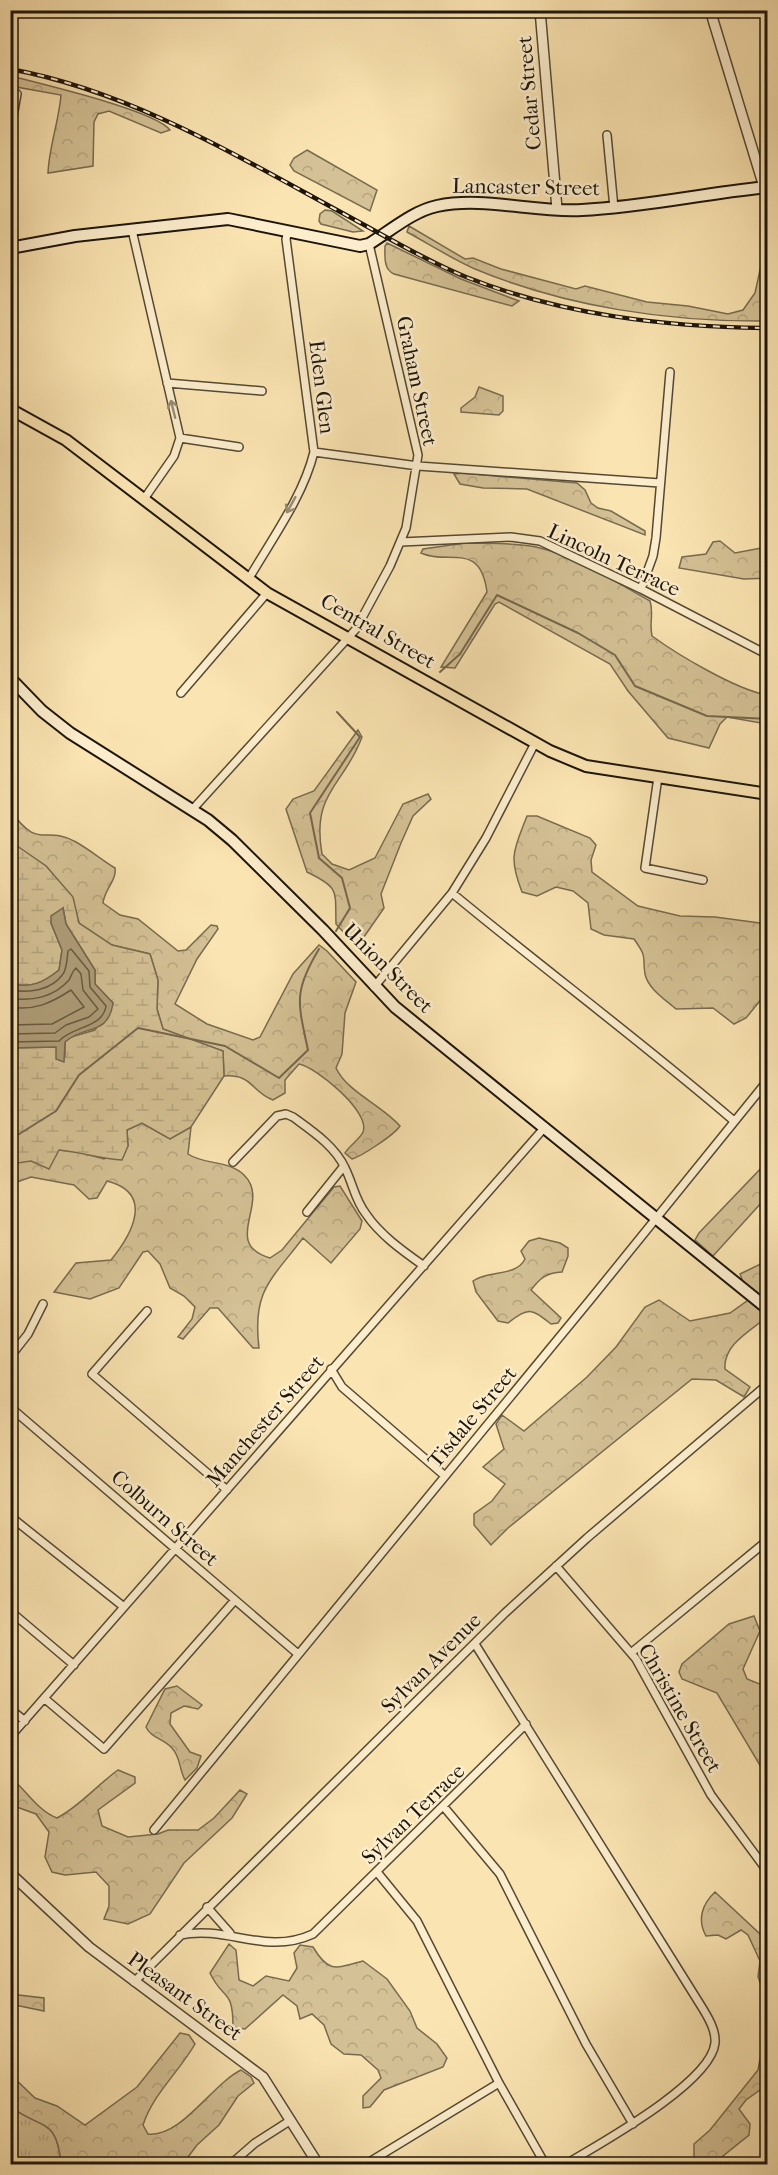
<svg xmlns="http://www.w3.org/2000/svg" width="778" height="2175" font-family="'IM FELL French Canon',serif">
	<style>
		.grass { fill: url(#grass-tufts); stroke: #786b50; stroke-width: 1.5 }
		.forest { fill: url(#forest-crowns); stroke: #786b50; stroke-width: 1.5 }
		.wetland { fill: url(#wetland-marsh); stroke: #786b50; stroke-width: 1.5 }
		.water { fill: #af9e79; stroke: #75674d; stroke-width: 1.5 }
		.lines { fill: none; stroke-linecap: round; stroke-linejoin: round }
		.shore { stroke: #665a42; stroke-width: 1.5 }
		.stream { stroke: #75674d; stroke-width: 2 }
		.minor-casing { stroke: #544935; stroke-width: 10 }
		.tertiary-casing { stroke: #544935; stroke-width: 12 }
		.secondary-casing { stroke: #1d150c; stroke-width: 14 }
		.primary-casing { stroke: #1d150c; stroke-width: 14 }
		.minor { stroke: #fcedcc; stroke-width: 7 }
		.tertiary { stroke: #fcedcc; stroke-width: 9 }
		.secondary { stroke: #fcedcc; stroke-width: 10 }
		.primary { stroke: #fae4b1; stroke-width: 10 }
		.rail-casing { stroke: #1d150c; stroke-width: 4.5 }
		.rail { stroke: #fcedcc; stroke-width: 2; stroke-dasharray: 7; stroke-linecap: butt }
		.oneway { stroke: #988c76 }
		.labels { text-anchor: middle; stroke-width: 5; stroke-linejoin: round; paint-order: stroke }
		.street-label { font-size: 21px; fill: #1d150c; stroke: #fcedcc }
	</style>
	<defs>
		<pattern id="grass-tufts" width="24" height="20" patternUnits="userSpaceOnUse" patternTransform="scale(1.5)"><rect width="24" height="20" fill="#d4c195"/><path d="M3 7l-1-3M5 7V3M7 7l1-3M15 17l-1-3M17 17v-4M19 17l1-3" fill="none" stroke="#b6a57f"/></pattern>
		<pattern id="forest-crowns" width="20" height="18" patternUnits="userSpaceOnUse" patternTransform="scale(1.5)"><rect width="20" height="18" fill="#d4c195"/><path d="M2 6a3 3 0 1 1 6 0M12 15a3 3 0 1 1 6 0" fill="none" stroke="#b6a57f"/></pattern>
		<pattern id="wetland-marsh" width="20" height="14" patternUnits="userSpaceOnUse" patternTransform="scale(1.5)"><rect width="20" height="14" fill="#d4c195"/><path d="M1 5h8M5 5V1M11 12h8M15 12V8" fill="none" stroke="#b6a57f"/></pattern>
	</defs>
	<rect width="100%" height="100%" fill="#fae4b1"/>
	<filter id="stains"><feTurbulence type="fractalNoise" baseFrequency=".00333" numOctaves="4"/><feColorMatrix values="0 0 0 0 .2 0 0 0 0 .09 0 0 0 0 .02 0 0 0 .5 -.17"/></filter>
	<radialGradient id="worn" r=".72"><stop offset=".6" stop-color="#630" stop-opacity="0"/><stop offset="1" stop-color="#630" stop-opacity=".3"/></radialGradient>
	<path class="grass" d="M10,2107C43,2130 57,2118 61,2164H11Z"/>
	<path class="forest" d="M11,76C41,84 154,110 170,130L161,133L109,111L98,114L94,122L93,166L48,173C49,147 59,121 61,95L11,86Z
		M307,150L377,190L370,211L294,171L290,165L294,158Z
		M325,210L332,211L363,231L353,232L321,224L319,221L320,214Z
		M409,226L465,259L473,258L501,269L576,289L585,286L647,302L688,306L728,314L743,310L755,293L762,261L767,258V321C669,322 566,307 475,269C452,259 429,244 407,232Z
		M387,243L461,279L519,301L512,306L394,274C383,269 385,256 385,246Z
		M479,387L503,396V411L499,415L461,412V408L475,397Z
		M463,473L577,483L585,490L591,503L598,508L611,511L645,531V535L527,489L483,488L460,484L454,474Z
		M720,541L735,553L767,547V578L744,579L679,568L682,557L706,554L713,542Z
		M465,543C488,544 513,542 536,547C576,556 614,581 650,601C654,613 649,623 652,636C678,655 737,690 767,695V724L727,717L720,724L709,748L668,738L628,691L610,664L499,602L495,604L455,668L441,667L487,592C480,540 448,566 421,553L423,549Z
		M358,730L362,737C344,786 311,792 322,854L332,864L349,870L375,858L403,804L428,794L431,799L413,816L401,843L381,894L384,908L357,947L336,924C335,890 340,888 307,872L286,809L293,799L314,791Z
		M10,810C40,852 43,824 76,842C90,850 102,860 115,868C117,880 104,890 103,903L120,915L138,919L178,951L186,950L211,925L217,926L218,929L197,959L175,1004L207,1024L253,1040L260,1037L293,974L319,945L327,951L356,982L345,1013L342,1054L336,1068C347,1092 382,1105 400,1126C394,1135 362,1156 352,1159L345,1153C349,1146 360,1139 363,1132C371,1112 316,1067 299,1064L285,1080V1093L273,1100C251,1092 253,1074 224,1076L223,1051L163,1029L157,1009L158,980L150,954L112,945L79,923L72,897L46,866L12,844Z
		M527,816H537L590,838L596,845L591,860L592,872L638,906L680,916L715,917L767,924V992L746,1018L734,1024L713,1008L676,1009C666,1000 648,989 645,974C642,954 648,959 634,939L604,935L591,929L588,903L573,891L556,887L537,896L522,892C508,856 514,850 527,816Z
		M11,1054L59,1150L79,1152L104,1159L128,1146L127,1130L142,1123L170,1139L191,1127L188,1154C204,1165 229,1160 244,1175C272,1202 220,1243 270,1258L282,1250L334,1187L340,1186L362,1221L360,1229L331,1263L303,1238C271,1280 252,1291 259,1348H253L218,1308H210L183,1339L178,1337L192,1319L195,1307L184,1296L170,1288L160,1264L148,1251L143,1252L119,1288L90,1299L54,1292L76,1263L111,1260C133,1233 154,1193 107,1181L97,1198L89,1199L74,1185L31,1177L17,1182L11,1202Z
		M767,1162V1206L763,1201L713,1256L695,1240L699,1233Z
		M539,1238L560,1243L568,1248V1256L562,1272C546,1273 540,1278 531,1290L561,1318L558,1323L551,1324C531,1308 529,1307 508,1323L498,1321L476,1292L473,1281C488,1270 516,1277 525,1259L521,1251L529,1241Z
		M767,1261V1317C750,1331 723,1345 725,1369L750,1387L744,1397L716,1380L692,1379L508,1528L491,1545L474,1525V1514L492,1501L505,1484L483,1467L504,1449L496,1424L502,1415L524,1431L587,1377L616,1347L645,1307L659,1300L690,1321L730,1313L758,1293L743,1282L740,1274Z
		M754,1616L760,1631L743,1669L747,1679L767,1687V1777L717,1693L682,1679L679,1672L682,1664L729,1624Z
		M177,1686L202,1705L198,1709L184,1706L171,1713L170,1724L190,1752L201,1756L197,1768L185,1780C179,1769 181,1758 172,1748C164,1739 151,1738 146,1727L165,1689Z
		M118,1770L135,1777V1783L98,1810L102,1826L128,1837L158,1834L168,1830H198L214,1818L240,1790L247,1794L232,1818L184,1863L150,1914L128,1924L104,1919L109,1906V1886L96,1872L65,1875L52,1872L45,1857L49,1832L36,1814L11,1805V1778C26,1790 38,1811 57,1818C79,1807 97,1785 118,1770Z
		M715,1892L760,1934L767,1948V2000L758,1977L760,1961L748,1935L741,1930L726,1939L718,1935L706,1936C697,1920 702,1904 715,1892Z
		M229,1944L236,1950L239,1980L253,1986L266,1976L289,1981L297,1968L294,1953L300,1945L313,1947C329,1974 336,1968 363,1961L387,1979L410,2011L417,2028L437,2044L447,2058L443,2067L384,2090L370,2107L363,2108V2096L381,2078L378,2070L361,2055L344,2054L331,2044L324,2025L312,2014L300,2019L297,2006L283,1995L245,2029L233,2027C233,1987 223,2001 210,1973Z
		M10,1994L44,1998V2011L15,2005L11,2007Z
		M767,2021V2085L746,2100L739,2109L750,2124L749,2135L713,2164H694V2144L710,2130L758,2070Z
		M180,2033L189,2035L195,2044C179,2072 153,2094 143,2125L148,2134C181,2138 212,2084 241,2070L251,2077L254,2083L238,2096L219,2125L197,2145L185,2161L186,2164H61C57,2118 43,2130 11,2107V2075L35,2098L57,2106L85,2125L137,2087Z"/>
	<path class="wetland" d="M10,841L46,866L73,897L79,923L112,945L150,954L158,980L157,1009L163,1029L223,1051L224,1076L191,1127L170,1139L142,1123L127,1130L128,1146L122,1160C101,1159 81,1152 59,1150L49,1169L31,1161L11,1164V1048L56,1047L65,1056V1042L71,1037L95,1030L113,1003L95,984V970L66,924L63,908L51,923L62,950L59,970C43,983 31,988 11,984Z"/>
	<path class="water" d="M63,908L66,924L95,970V984L113,1003C108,1037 84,1024 65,1042L64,1062L56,1059V1047L10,1048L11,984C31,988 43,983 59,970L62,950L51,923V916Z"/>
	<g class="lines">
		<path class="shore" d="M10,990C29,993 51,991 63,974C67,969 67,958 68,951L71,949L89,971L90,987L106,1006C103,1028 72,1026 59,1041L10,1042
			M10,998C32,1002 54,997 69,980C72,975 72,971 76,968L81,974L83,990L98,1009L89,1017L66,1025L55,1033L10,1034
			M10,1007C35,1011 51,1003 71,990L84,1007L52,1024L10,1025"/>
		<path class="stream" d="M440,672L460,654L497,595L578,633L615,655L635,686L707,716L768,719
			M336,931L350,908L342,878L319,858L310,813L360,737L337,712
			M16,1136L56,1111L79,1075L138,1028L225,1046L279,1078L308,1050C298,1003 293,992 319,949"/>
		<defs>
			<path id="minor" d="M10,134L17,94
				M607,135L614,208
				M10,228L15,246
				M132,230L180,438L174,456L144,499
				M288,231L286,239L314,452L418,466L660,483
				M167,383L262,391
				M180,438L239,447
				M401,542L511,537L540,541L641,589L768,655
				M248,580C271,540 303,497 314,452
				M641,589L653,556L656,538L670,372
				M181,693L267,593
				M658,777L645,868L703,880
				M192,810L356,629L390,566L406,528L418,455L369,244
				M452,893C545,970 642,1042 734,1121
				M374,987L452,893L486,838L535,743
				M233,1162L277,1116L286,1114L293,1117C312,1131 335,1146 345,1168C353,1184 355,1200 366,1214C380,1235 403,1251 424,1266
				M307,1212L344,1166
				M147,1311L92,1374L227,1490
				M10,1357L28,1334L43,1304
				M331,1369L342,1387L445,1476
				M10,1407L298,1654
				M11,1517L124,1607
				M556,1566L636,1659L711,1795L768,1872
				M10,1611L74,1665
				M475,1644L703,2009C709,2019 716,2031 715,2043C711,2083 599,2144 566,2164
				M631,1653L768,1540
				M44,1698L104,1749L235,1600
				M10,1709L25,1721
				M10,1737L545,1127
				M444,1807L500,1874L586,2044L633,2124
				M154,1830L590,1300L768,1080
				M377,1872L417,1921L499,2083L545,2164
				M207,1907L230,1933
				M180,1935C228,1925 265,1956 313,1934L526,1724
				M134,1982L505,1613L587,1538L768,1384
				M231,2164L255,2143L291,2120
				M366,2164L499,2083"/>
			<path id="tertiary" d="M540,10L557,209
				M710,10L764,187
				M10,1873L89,1947L263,2077L318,2164"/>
			<path id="secondary" d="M10,248L75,236L228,219L360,246L369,244C390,231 413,211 437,206C484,196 535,213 582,210C645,207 705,193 768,187
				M10,678L42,711L70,733L208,820L232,840L323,930L395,1007L768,1309"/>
			<path id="primary" d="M10,409L66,440L267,593L550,751L586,766L768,794"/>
		</defs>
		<use href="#minor" class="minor-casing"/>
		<use href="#tertiary" class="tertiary-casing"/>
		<use href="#secondary" class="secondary-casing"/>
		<use href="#primary" class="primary-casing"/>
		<use href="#minor" class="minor"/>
		<use href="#tertiary" class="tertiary"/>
		<use href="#secondary" class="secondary"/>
		<use href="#primary" class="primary"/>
		<defs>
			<path id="rail" d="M10,69C135,92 247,162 357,221C392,240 429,262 466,277C562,315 665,327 768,328"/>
		</defs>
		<use href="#rail" class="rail-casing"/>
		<use href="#rail" class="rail"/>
	</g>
	<defs><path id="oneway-shaft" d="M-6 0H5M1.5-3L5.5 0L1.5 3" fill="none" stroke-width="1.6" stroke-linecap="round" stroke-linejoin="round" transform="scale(1.5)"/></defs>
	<g class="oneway">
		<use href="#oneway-shaft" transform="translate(173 409) rotate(-104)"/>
		<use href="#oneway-shaft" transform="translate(291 505) rotate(119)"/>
	</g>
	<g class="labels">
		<g class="street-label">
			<text transform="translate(529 93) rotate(-95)" y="7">Cedar Street</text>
			<text transform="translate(526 187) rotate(1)" y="7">Lancaster Street</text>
			<text transform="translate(417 381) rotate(78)" y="7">Graham Street</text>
			<text transform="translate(322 387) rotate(83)" y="7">Eden Glen</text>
			<text transform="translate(614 560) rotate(25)" y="7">Lincoln Terrace</text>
			<text transform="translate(378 631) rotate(30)" y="7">Central Street</text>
			<text transform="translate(388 968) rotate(45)" y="7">Union Street</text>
			<text transform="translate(472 1417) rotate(-50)" y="7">Tisdale Street</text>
			<text transform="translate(265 1421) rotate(-49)" y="7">Manchester Street</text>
			<text transform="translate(165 1518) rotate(41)" y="7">Colburn Street</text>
			<text transform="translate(431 1663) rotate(-45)" y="7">Sylvan Avenue</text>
			<text transform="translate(680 1708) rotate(60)" y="7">Christine Street</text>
			<text transform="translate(413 1814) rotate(-44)" y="7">Sylvan Terrace</text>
			<text transform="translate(185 1996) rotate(36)" y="7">Pleasant Street</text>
		</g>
	</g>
	<rect width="778" height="2175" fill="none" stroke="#fae4b1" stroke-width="36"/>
	<rect x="12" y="12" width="754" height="2151" fill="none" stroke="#1d150c" stroke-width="3"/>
	<rect x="18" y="18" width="742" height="2139" fill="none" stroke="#1d150c" stroke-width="1.5"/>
	<rect width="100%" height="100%" filter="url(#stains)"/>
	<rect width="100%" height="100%" fill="url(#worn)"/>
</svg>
